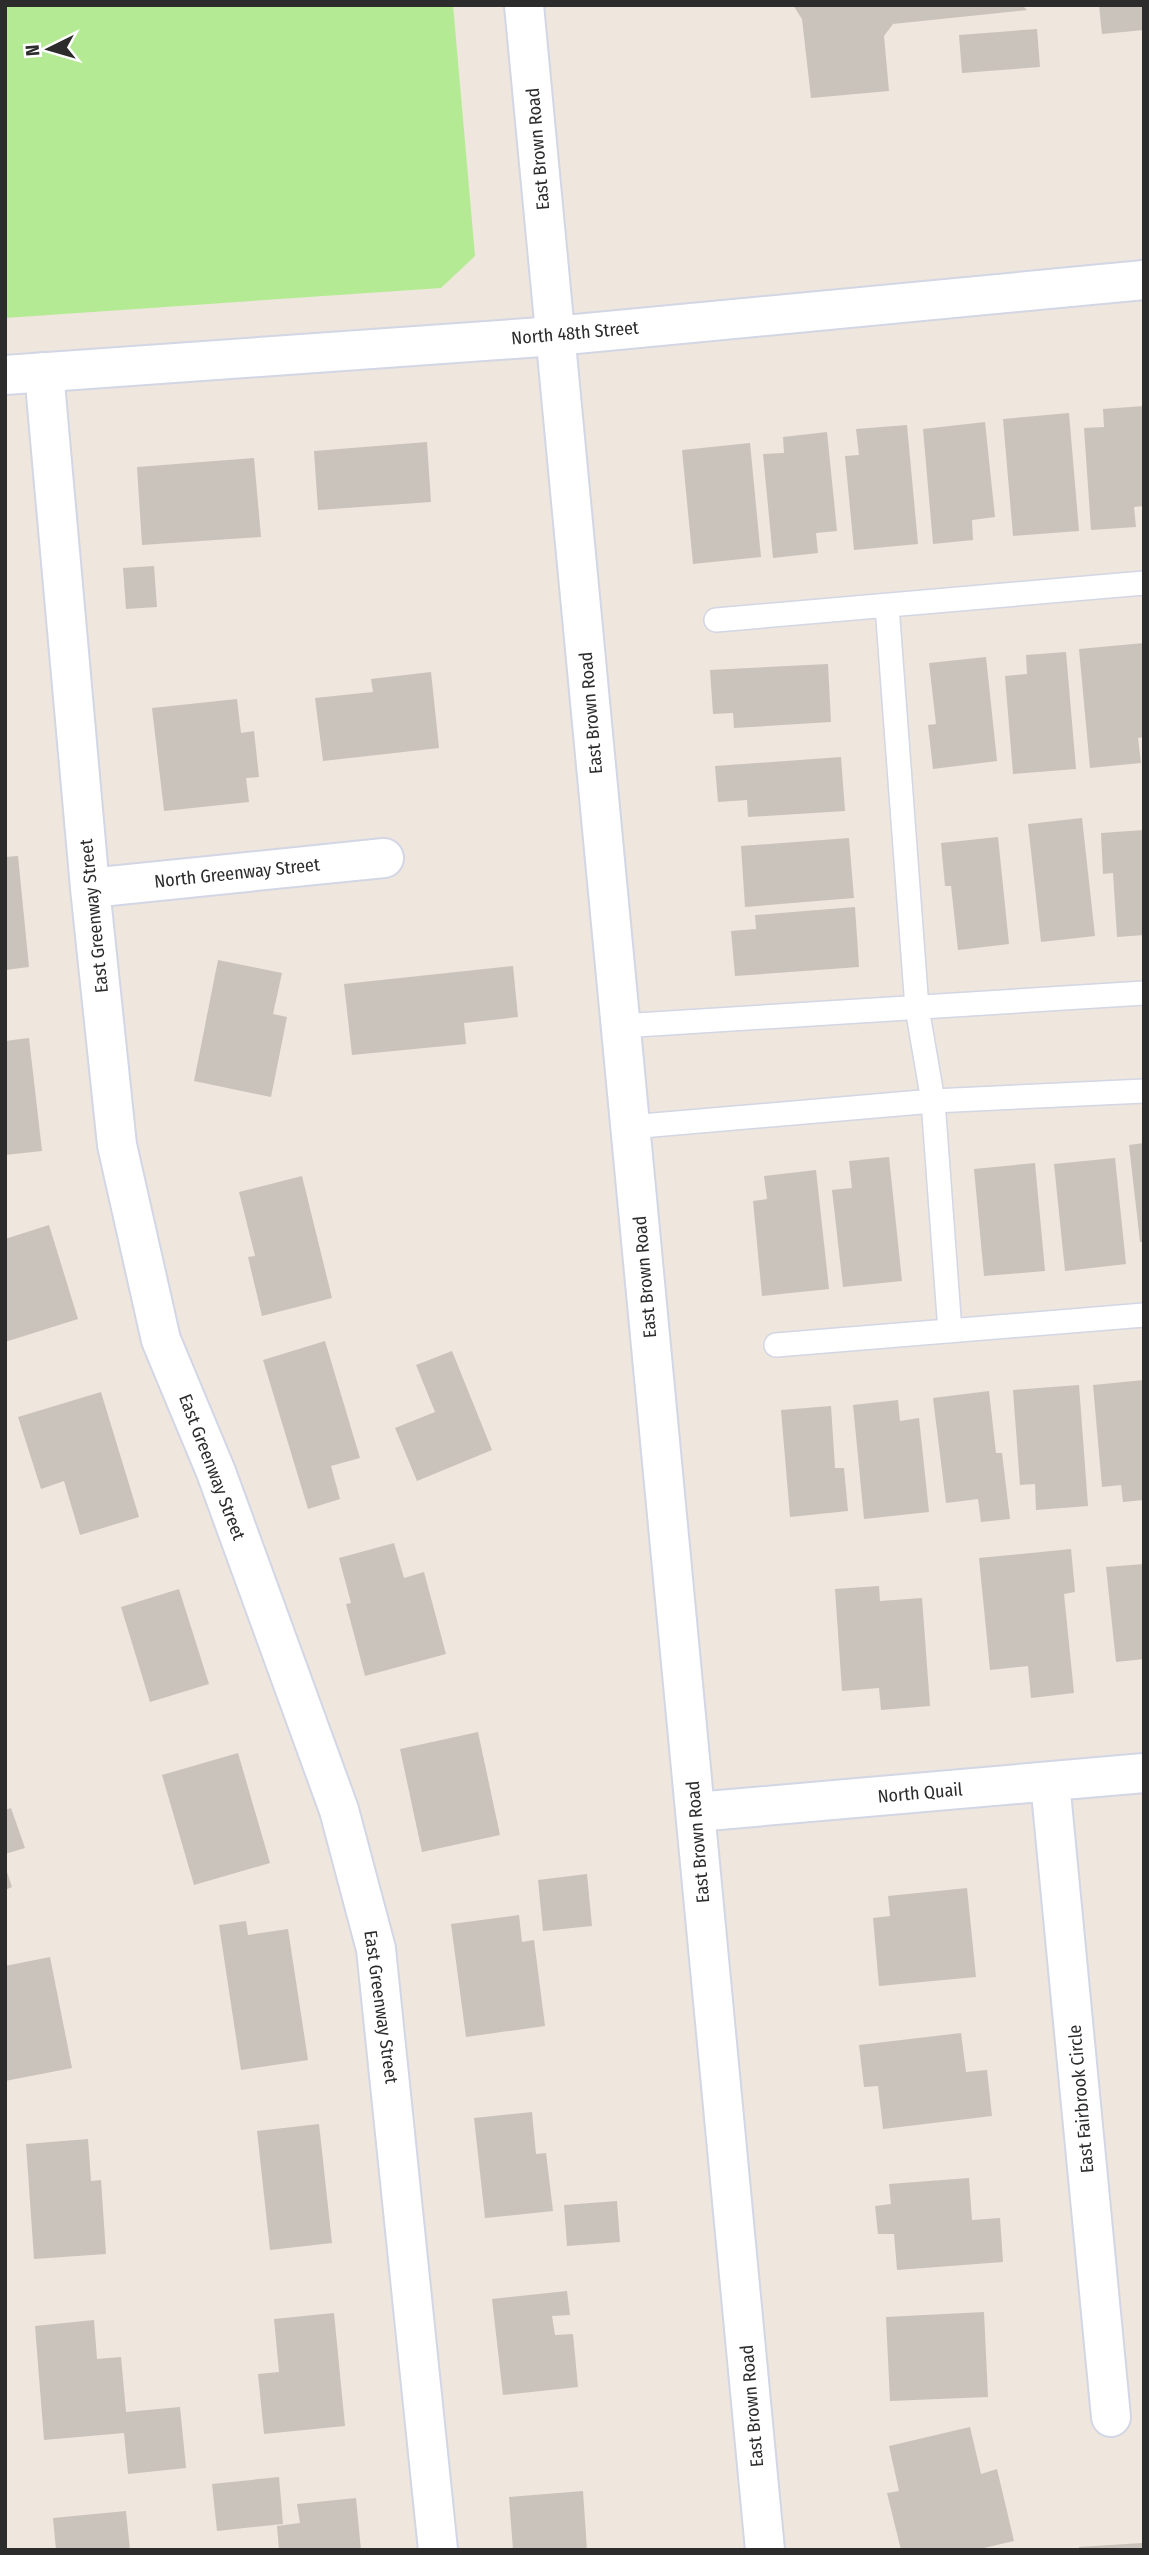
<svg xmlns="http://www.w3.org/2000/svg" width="1149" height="2555" font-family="'Fira Sans Condensed',sans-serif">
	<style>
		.green { fill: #b5ea94 }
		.building { fill: #cac3bc }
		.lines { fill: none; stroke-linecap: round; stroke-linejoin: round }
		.service-casing { stroke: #d2d6e5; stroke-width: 26 }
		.minor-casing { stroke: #d2d6e5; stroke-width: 42 }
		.tertiary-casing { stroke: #d2d6e5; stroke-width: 42 }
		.secondary-casing { stroke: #d2d6e5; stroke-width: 42 }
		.service { stroke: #fff; stroke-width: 23 }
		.minor { stroke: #fff; stroke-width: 38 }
		.tertiary { stroke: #fff; stroke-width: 38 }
		.secondary { stroke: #fff; stroke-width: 38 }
		.labels { text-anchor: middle; stroke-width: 7; stroke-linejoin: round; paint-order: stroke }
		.street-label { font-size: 18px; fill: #2c2c2c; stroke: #fff }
	</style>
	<rect width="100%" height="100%" fill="#efe6dd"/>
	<path class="green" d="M5,5H453L475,256L441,288L5,318Z"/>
	<path class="building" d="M793,5H1022L1027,10L893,24L884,36L889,91L811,98L802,19Z
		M1099,5H1144V30L1102,34Z
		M1037,29L1040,67L962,73L959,35Z
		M1144,406V506L1134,507L1136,527L1091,530L1084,428L1104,427L1103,409Z
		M1069,413L1079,531L1013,536L1003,419Z
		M985,422L995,517L972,520L973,540L933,544L923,429Z
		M907,425L918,544L854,550L845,456L859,455L856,429Z
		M827,432L837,531L816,533L818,553L773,558L763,454L784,453L783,437Z
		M427,442L431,502L318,510L314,451Z
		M750,443L761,557L693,564L682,450Z
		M254,458L261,537L142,545L137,467Z
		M154,566L157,607L126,609L123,568Z
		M1144,643V737L1138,738L1141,763L1090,768L1079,649Z
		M1066,652L1076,769L1013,774L1005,676L1027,674L1026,655Z
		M986,657L997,761L933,769L928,725L936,724L929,663Z
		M828,664L831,722L734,728L733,713L713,714L710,670Z
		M431,672L439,748L323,761L315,698L373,692L371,679Z
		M237,699L241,733L254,731L259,777L246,778L249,802L164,811L152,708Z
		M841,757L845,811L748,817L747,800L718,802L715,766Z
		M1082,818L1095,936L1041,942L1028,824Z
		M1144,830V935L1117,937L1113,873L1103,874L1101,833Z
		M998,837L1009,944L958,950L951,886H945L941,843Z
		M849,838L854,898L745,907L741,846Z
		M18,856L29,967L5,970V857Z
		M855,907L859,967L735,976L731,931L756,929L755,915Z
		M218,960L282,973L273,1014L287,1017L271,1097L194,1081Z
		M513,966L518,1017L464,1023L466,1044L352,1055L344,984Z
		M29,1038L42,1151L5,1155V1041Z
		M1144,1143V1242H1140L1129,1145Z
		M889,1157L902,1281L843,1287L832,1190L852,1188L849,1161Z
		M1115,1158L1126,1264L1065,1271L1054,1164Z
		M1035,1163L1045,1271L984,1276L974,1169Z
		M816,1170L829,1289L762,1296L753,1201L767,1199L764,1176Z
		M302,1176L332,1298L262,1316L248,1257L255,1256L239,1192Z
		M49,1225L78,1319L5,1342V1239Z
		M325,1341L360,1458L331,1466L340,1499L308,1509L263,1360Z
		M452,1351L492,1450L417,1481L395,1428L435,1412L416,1365Z
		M1144,1380V1500L1123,1502L1121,1485L1102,1487L1093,1385Z
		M1079,1385L1088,1506L1036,1510L1035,1484L1020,1485L1013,1390Z
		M989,1391L996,1453H1002L1010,1519L981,1522L978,1499L946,1503L933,1398Z
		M101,1392L139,1517L80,1535L64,1481L41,1489L18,1417Z
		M898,1400L900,1421L919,1418L929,1512L864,1519L853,1405Z
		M831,1406L835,1468H844L848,1511L790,1517L781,1410Z
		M394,1543L404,1578L424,1572L446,1654L365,1676L346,1604L351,1603L339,1558Z
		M1071,1549L1075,1592L1064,1594L1074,1693L1031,1698L1028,1666L990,1670L979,1558Z
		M1144,1564V1659L1116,1662L1106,1567Z
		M879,1586L880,1601L922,1598L930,1706L881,1710L879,1688L842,1691L835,1589Z
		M179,1589L209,1684L150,1702L121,1607Z
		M478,1732L500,1835L422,1852L400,1749Z
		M238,1753L270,1863L194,1885L162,1775Z
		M11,1808L25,1848L5,1854V1810Z
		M5,1866L12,1887L5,1890Z
		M587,1874L592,1926L543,1931L538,1880Z
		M967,1888L976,1977L879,1986L873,1918L890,1916L888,1896Z
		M519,1915L522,1942L534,1940L545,2026L466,2037L451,1924Z
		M246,1921L248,1935L288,1929L308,2060L241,2070L219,1925Z
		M50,1957L72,2068L5,2081V1966Z
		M961,2033L966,2072L987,2070L992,2116L883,2129L878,2086L864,2087L859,2045Z
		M532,2112L536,2154L546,2153L553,2211L485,2218L474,2118Z
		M319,2124L332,2243L270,2250L257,2131Z
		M88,2139L91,2181L101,2180L106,2254L34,2259L26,2144Z
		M969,2178L972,2220L1000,2218L1003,2262L897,2270L894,2234H878L875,2206L891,2204L889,2184Z
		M617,2201L620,2242L567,2246L564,2205Z
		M567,2291L570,2315L552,2316L555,2335L573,2334L578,2387L503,2395L492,2299Z
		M984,2312L988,2397L890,2401L886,2317Z
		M334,2313L345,2426L264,2434L258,2374L279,2372L274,2319Z
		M94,2320L97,2359L121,2357L126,2412L180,2407L186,2468L128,2474L124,2433L44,2440L35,2326Z
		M970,2427L981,2474L997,2469L1014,2541L975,2550H901L887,2493L899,2491L889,2446Z
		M279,2477L283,2524L217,2531L212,2484Z
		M583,2491L587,2550H513L509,2497Z
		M356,2498L361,2550H279L277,2526L300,2523L297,2504Z
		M126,2511L130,2550H56L53,2518Z
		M1142,2543V2550H1079V2547Z"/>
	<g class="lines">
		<defs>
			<path id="service" d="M887,606L917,1008L933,1101L950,1331
				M716,620L1144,583
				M621,1026L1144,993
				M630,1127L933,1101L1144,1091
				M776,1345L1144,1315"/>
			<path id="minor" d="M44,372L90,888L117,1145L161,1340L216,1472L339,1810L376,1949L438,2550
				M90,888L384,858
				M1050,1782L1111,2417
				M696,1812L1144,1773"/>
			<path id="tertiary" d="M5,375L555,336L1144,280"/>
			<path id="secondary" d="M524,5L765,2550"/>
		</defs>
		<use href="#service" class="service-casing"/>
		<use href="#minor" class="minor-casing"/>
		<use href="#tertiary" class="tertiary-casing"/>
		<use href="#secondary" class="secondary-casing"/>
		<use href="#service" class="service"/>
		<use href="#minor" class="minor"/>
		<use href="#tertiary" class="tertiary"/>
		<use href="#secondary" class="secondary"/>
	</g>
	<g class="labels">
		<g class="street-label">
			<text transform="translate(538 149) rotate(-95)" y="6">East Brown Road</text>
			<text transform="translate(575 333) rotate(-5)" y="6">North 48th Street</text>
			<text transform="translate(591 713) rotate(-95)" y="6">East Brown Road</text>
			<text transform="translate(237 873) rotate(-6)" y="6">North Greenway Street</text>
			<text transform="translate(94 916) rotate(-96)" y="6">East Greenway Street</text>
			<text transform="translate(645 1277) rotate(-95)" y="6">East Brown Road</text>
			<text transform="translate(212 1467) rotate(69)" y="6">East Greenway Street</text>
			<text transform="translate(920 1793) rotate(-5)" y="6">North Quail</text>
			<text transform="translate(698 1842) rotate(-95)" y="6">East Brown Road</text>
			<text transform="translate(381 2007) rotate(82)" y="6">East Greenway Street</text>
			<text transform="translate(1081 2099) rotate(-95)" y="6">East Fairbrook Circle</text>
			<text transform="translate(752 2406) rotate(-95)" y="6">East Brown Road</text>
		</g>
	</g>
	<rect width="1149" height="2555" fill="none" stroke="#2c2c2c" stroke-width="14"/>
	<g transform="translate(49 49) rotate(265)" stroke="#ffffff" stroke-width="5" paint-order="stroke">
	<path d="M0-5L12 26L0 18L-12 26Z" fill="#2c2c2c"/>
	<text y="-10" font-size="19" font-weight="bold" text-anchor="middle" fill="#2c2c2c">N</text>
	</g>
</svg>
